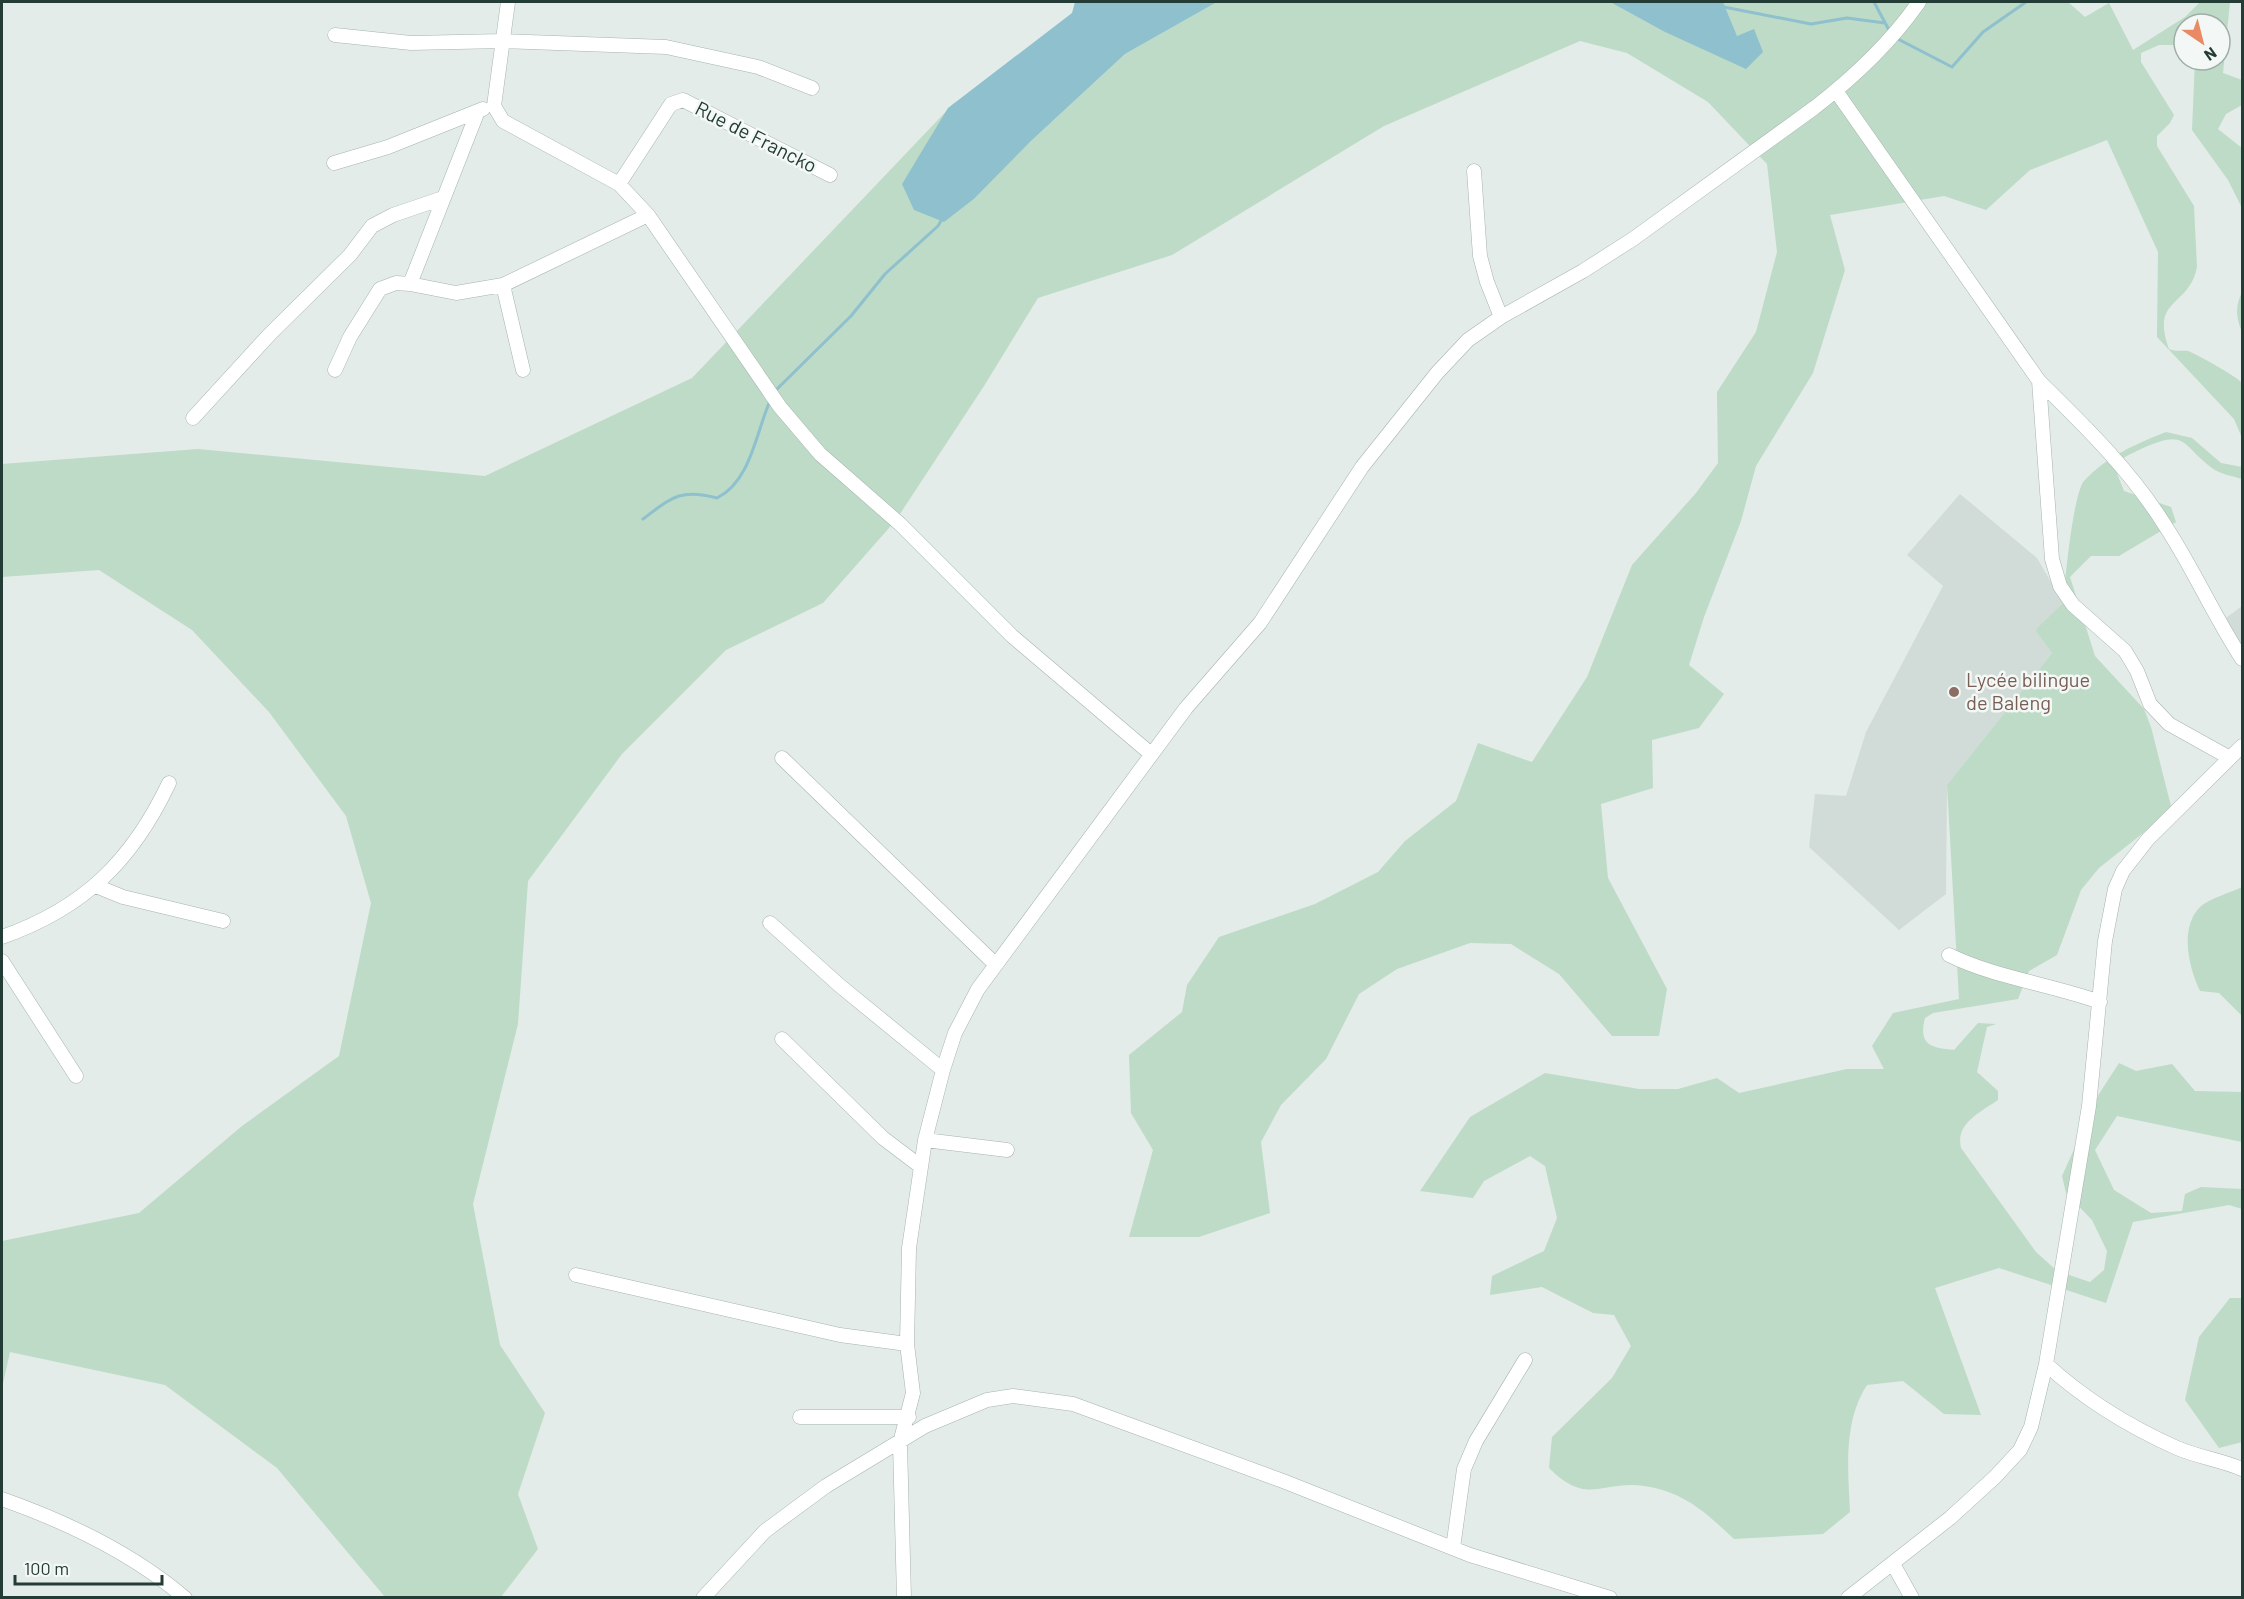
<svg xmlns="http://www.w3.org/2000/svg" width="2244" height="1599" font-family="Barlow,sans-serif">
	<style>
		.built { fill: #d1dbd7 }
		.green { fill: #bddbc7 }
		.water { fill: #8ec0cd }
		.lines { fill: none; stroke-linecap: round; stroke-linejoin: round }
		.stream { stroke: #8ec0cd; stroke-width: 3 }
		.minor-casing { stroke: #a6b4af; stroke-width: 15 }
		.minor { stroke: #fff; stroke-width: 14 }
		.education-dot { fill: #8d6e63; stroke: #f3f8f6; stroke-width: 2 }
		.labels { text-anchor: middle; stroke-width: 5; stroke-linejoin: round; paint-order: stroke }
		.street-label { font-size: 20px; fill: #243c36; stroke: #f3f8f6 }
		.education-label { font-size: 20px; fill: #785e54; stroke: #f3f8f6; text-anchor: start }
	</style>
	<rect width="100%" height="100%" fill="#e3ece8"/>
	<path class="built" d="M1960,494L2037,558L2063,603L2035,630L2052,653L1947,785L1946,894L1899,930L1809,847L1815,794L1846,796L1866,732L1943,586L1907,555Z
		M2242,606V652L2222,621Z"/>
	<path class="green" d="M1217,2H1610L1663,31L1737,37L1723,2H2068L2085,17L2109,3L2133,50L2185,17L2200,2H2230L2223,73L2242,80V105L2226,114L2218,129L2242,148V208L2228,180L2192,130L2195,60H2220V24H2184V45H2159L2141,53V62L2174,115L2170,123L2157,136V146L2194,206L2197,267C2189,308 2150,297 2169,349C2176,352 2182,350 2188,351C2196,354 2238,377 2242,383V438L2234,419L2157,337L2158,252L2107,140L2030,170L1986,210L1944,196L1830,215L1845,270L1813,373L1756,466L1741,521L1704,617L1689,665L1724,694L1699,728L1652,740L1653,788L1601,804L1608,878L1667,989L1659,1036H1612L1559,974L1511,944L1470,943L1397,969L1359,994L1326,1059L1281,1105L1261,1142L1270,1213L1199,1237H1129L1153,1150L1131,1113L1129,1055L1182,1012L1187,985L1219,937L1315,904L1378,872L1405,841L1456,801L1478,743L1532,762L1587,677L1632,565L1696,493L1718,463L1717,392L1756,332L1777,252L1767,164L1708,102L1627,53L1580,41L1384,126L1172,255L1038,298L984,386L896,520L823,603L726,650L622,754L528,881L518,1024L473,1204L500,1345L545,1413L518,1494L538,1549L501,1597H385L277,1468L165,1385L10,1352L2,1388V1241L139,1213L242,1126L339,1056L371,903L346,816L269,712L192,630L99,570L2,577V464L198,449L485,476L692,378L955,102L902,184L975,198L1031,141L1125,54Z
		M2242,292V332C2236,318 2235,306 2242,292Z
		M2166,432L2192,438L2221,463L2242,467V479C2233,476 2219,474 2212,468C2180,444 2188,428 2141,449C2131,454 2122,457 2114,466L2124,491L2171,507L2176,522L2119,556H2091L2070,577L2095,656L2144,709L2151,727L2172,810L2099,868L2081,890L2057,955L2029,971L2018,999L1933,1013L1925,1018C1918,1045 1931,1048 1954,1050L1978,1023L1996,1024L1987,1027L1977,1072L1998,1091V1100C1981,1112 1955,1123 1961,1148L2036,1252L2057,1271L2090,1282L2104,1270L2107,1251L2092,1220L2066,1193L2062,1176L2099,1094L2119,1063L2136,1071L2172,1064L2195,1091L2242,1092V1142L2117,1116L2095,1150L2114,1190L2151,1213L2182,1211L2185,1194L2201,1187L2242,1189V1209L2229,1205L2133,1222L2106,1303L1999,1268L1935,1288L1981,1415L1944,1414L1903,1381L1867,1385C1843,1422 1848,1470 1850,1512L1823,1534L1734,1539C1706,1513 1685,1492 1644,1486C1600,1480 1589,1507 1549,1468L1552,1437L1612,1378L1631,1346L1614,1315L1593,1313L1542,1287L1490,1295L1492,1276L1544,1251L1557,1218L1545,1166L1530,1156L1484,1181L1473,1198L1420,1191L1470,1117L1545,1073L1639,1089H1678L1717,1078L1739,1093L1847,1069H1884L1872,1046L1893,1013L1959,999L1947,785L2052,653L2035,630L2063,603C2065,581 2073,494 2084,481C2107,456 2136,444 2166,432Z
		M2242,887V1016L2219,993L2200,991C2189,968 2179,928 2200,907C2210,898 2230,893 2242,887Z
		M2230,1298H2242V1442L2219,1448L2185,1400L2199,1337Z"/>
	<path class="water" d="M1075,2H1217L1125,54L1031,141L975,198L944,222L914,210L902,184L948,108L1072,13Z
		M1610,2H1723L1737,36L1754,29L1763,52L1746,69L1663,31Z"/>
	<g class="lines">
		<path class="stream" d="M1874,2L1890,32
			M1724,7L1811,24L1847,18L1885,23
			M1896,38L1952,67L1983,32L2026,2
			M774,392L851,316L885,274L938,226L942,219
			M643,519C671,498 680,488 717,498C751,481 756,432 770,401"/>
		<defs>
			<path id="minor" d="M508,2L494,106L503,121L619,184L648,215L780,407L820,454L900,524L1012,636L1151,754
				M335,35L411,43L503,41L666,47L758,67L812,88
				M1836,91L2039,381L2052,559L2060,586L2073,605L2125,651L2137,671L2150,704L2169,724L2230,758
				M334,163L388,147L483,109
				M1474,171L1480,256L1487,282L1501,317
				M619,184L671,104L683,100L830,175
				M410,284L456,293L503,285L648,215
				M503,285L523,370
				M335,370L350,337L380,289L396,283L410,284L478,111
				M2039,381C2085,426 2132,472 2166,527C2194,570 2214,616 2242,659
				M193,418L269,335L350,255L372,226L393,215L443,198
				M782,758L995,964
				M96,886L123,897L223,921
				M770,923L839,985L943,1070
				M2,937C84,908 132,861 169,783
				M1949,955C1996,978 2050,984 2100,1002
				M2,961L76,1076
				M782,1039L883,1138L920,1166
				M925,1140L1007,1150
				M576,1275L840,1335L907,1344
				M2046,1364C2083,1398 2130,1427 2177,1448C2198,1457 2221,1460 2242,1469
				M800,1417H909
				M2,1499C67,1522 131,1552 185,1598
				M1453,1548L1464,1469L1476,1441L1525,1360
				M1893,1564L1912,1598
				M703,1598L765,1531L826,1486L925,1426L987,1400L1013,1396L1073,1404L1283,1481L1470,1555L1610,1598
				M904,1598L900,1443L913,1393L907,1344L909,1248L925,1140L943,1070L955,1033L978,989L1186,708L1260,623L1362,467L1437,373L1468,340L1501,317L1583,271L1633,239L1814,108C1853,78 1891,42 1919,2
				M1848,1598L1950,1518L1995,1477L2020,1450L2031,1427L2046,1364L2089,1106L2105,941L2115,889L2123,871L2148,839L2242,746"/>
		</defs>
		<use href="#minor" class="minor-casing"/>
		<use href="#minor" class="minor"/>
	</g>
	<circle class="education-dot" cx="1954" cy="692" r="6"/>
	<g class="labels">
		<g class="street-label">
			<text transform="translate(756 137) rotate(27)" y="7">Rue de Francko</text>
		</g>
		<g class="education-label">
			<text x="1966" y="687">Lycée bilingue<tspan x="1966" dy="23">de Baleng</tspan></text>
		</g>
	</g>
	<rect width="2244" height="1599" fill="none" stroke="#243c36" stroke-width="6"/>
	<g transform="translate(2202 42) rotate(145)"><circle r="28" fill="#f3f8f6" stroke="#a0ada9" stroke-width="1.5"/>
	<path d="M0-4.5L10 22L0 15L-10 22Z" fill="#e98a64"/>
	<text y="-9" font-size="16" font-weight="bold" text-anchor="middle" fill="#243c36">N</text>
	</g>
	<path d="M15 1575v9h147v-9" fill="none" stroke="#243c36" stroke-width="3"/>
	<text x="24" y="1575" font-size="18" fill="#243c36" stroke="#f3f8f6" stroke-width="4.5" paint-order="stroke">100 m</text>
</svg>
